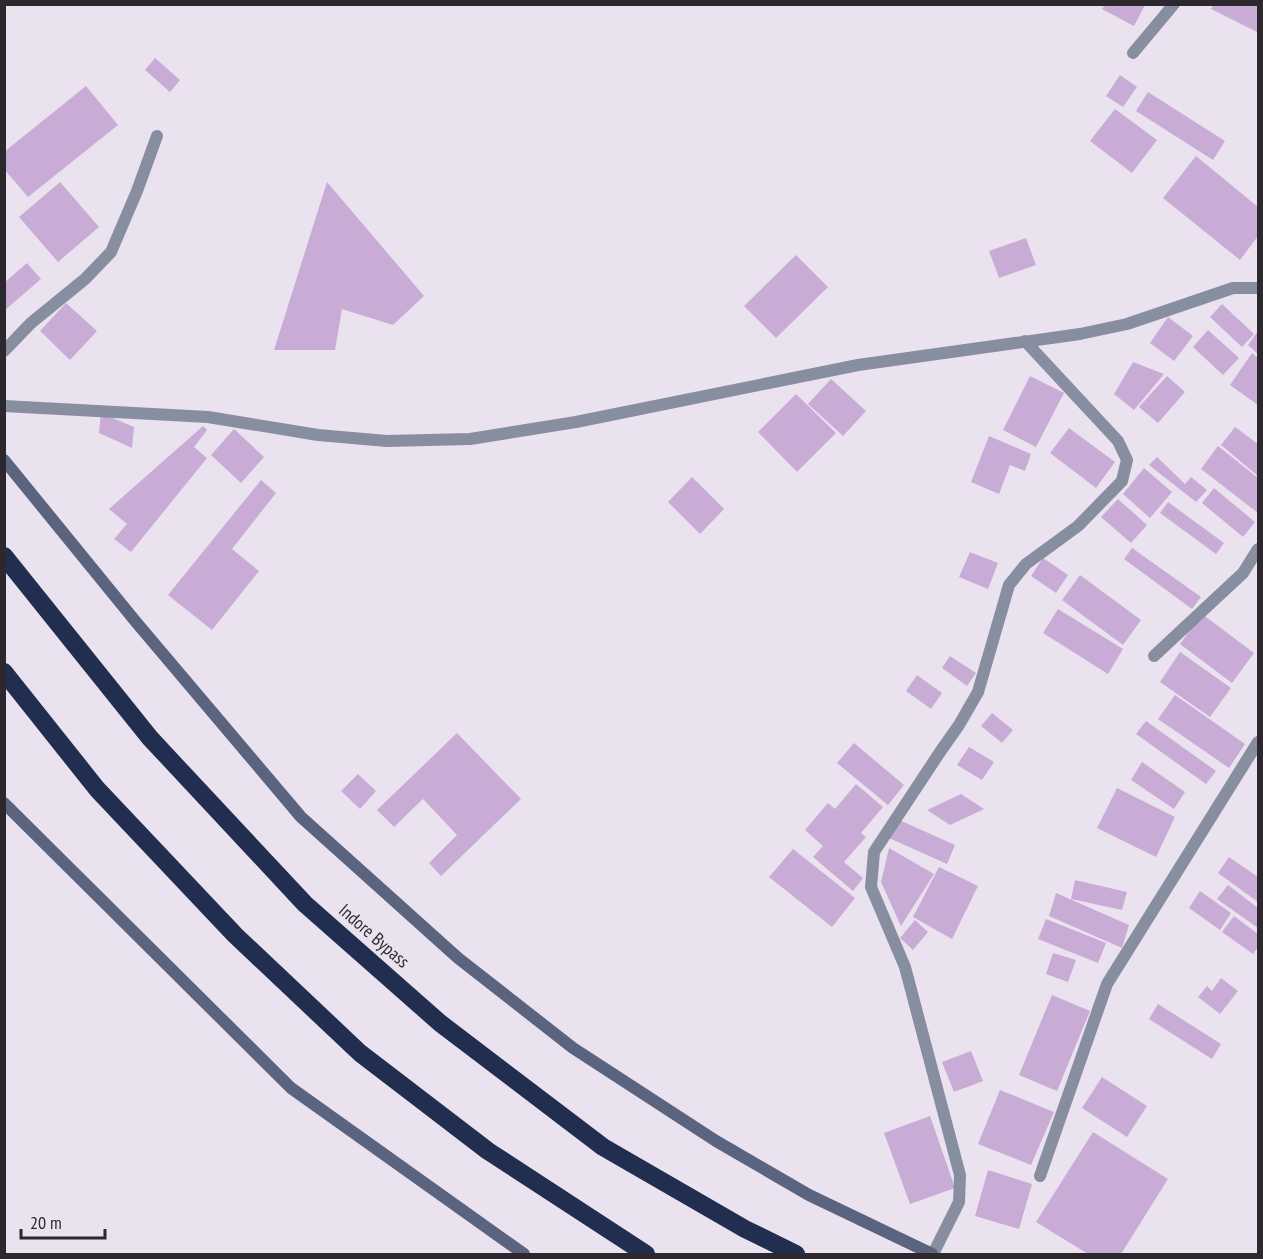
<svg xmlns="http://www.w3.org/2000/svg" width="1263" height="1259" font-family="'PT Sans Narrow',sans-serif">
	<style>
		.building { fill: #c8acd5 }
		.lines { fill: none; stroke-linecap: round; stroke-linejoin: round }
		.lane { stroke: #868ea0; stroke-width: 12 }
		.street { stroke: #868ea0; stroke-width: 12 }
		.secondary { stroke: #5a647e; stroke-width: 12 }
		.highway { stroke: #212e50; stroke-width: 18 }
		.labels { text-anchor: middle; stroke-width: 5; stroke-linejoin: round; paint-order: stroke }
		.street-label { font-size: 18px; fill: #2c282d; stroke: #ebe2ef }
	</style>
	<rect width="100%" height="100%" fill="#ebe2ef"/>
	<path class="building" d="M1214,4H1258V30L1257,32L1211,9Z
		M1105,5H1145L1134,26L1102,9Z
		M155,58L180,80L170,92L145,70Z
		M1120,75L1137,87L1123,107L1106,96Z
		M86,86L118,125L28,197L4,169V152Z
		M1148,92L1225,141L1213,160L1136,111Z
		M1115,109L1157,140L1132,173L1090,141Z
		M1196,156L1258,207V236L1240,260L1163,198Z
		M60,182L99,227L58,262L19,217Z
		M327,182L424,296L393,325L342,309L335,350H274Z
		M1026,238L1036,265L999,278L989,251Z
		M796,255L828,287L776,338L744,306Z
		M27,263L41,279L4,311V283Z
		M66,303L97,331L70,360L40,331Z
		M1222,304L1254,334L1242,347L1210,317Z
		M1168,317L1193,336L1174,361L1150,343Z
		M1208,330L1239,358L1223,375L1193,347Z
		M1258,331V354L1248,345Z
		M1252,353L1258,358V405L1230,385Z
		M1133,362L1164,374L1134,410L1114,394Z
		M1030,376L1064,393L1036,447L1003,430Z
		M1167,376L1185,392L1158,423L1139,407Z
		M831,379L866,411L843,436L808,404Z
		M796,394L836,433L797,472L758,432Z
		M101,413L134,427L132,448L99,433Z
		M203,426L207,430L194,447L207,458L131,552L114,539L127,524L109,509Z
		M1235,427L1258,444V476L1221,445Z
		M1069,428L1115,462L1096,488L1050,453Z
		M234,429L264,457L241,483L211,455Z
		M989,436L1031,454L1025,471L1010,465L999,494L971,482Z
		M1218,446L1258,478V513L1201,469Z
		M1157,457L1185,484L1191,477L1207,490L1196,502L1149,465Z
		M1144,468L1172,492L1150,518L1123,494Z
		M692,477L724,509L700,534L668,502Z
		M261,480L276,493L232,549L259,571L212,630L168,595Z
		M1214,488L1255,522L1243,537L1202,503Z
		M1118,499L1147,525L1131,543L1101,517Z
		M1168,502L1224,543L1216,554L1160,513Z
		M1132,548L1201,597L1192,609L1124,559Z
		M970,552L998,563L988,589L959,577Z
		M1043,558L1068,575L1056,593L1031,576Z
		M1080,575L1141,620L1123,645L1062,600Z
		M1058,609L1123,649L1108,674L1043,633Z
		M1202,614L1254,653L1232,683L1180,644Z
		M1180,652L1231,688L1210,717L1160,682Z
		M950,656L976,673L967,686L942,668Z
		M917,675L942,693L931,709L906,691Z
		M1175,695L1245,744L1229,768L1158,719Z
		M992,713L1013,730L1002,743L981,726Z
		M1146,721L1216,771L1206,784L1136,734Z
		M457,733L521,799L441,876L429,863L457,835L423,799L394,827L377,810Z
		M854,743L904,785L888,805L837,763Z
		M969,747L994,762L982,780L957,765Z
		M1142,762L1185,792L1174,809L1131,780Z
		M358,774L376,791L360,809L341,791Z
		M856,784L883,807L861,833L866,837L844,862L863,878L853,891L813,857L823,846L805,830L828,803L835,809Z
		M1117,788L1175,817L1156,857L1097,828Z
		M961,794L984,809L950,825L927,810Z
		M897,819L955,845L947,864L889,838Z
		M889,848L934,874L901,926L881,882Z
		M793,849L855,898L832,927L769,877Z
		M1229,857L1258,877V902L1218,873Z
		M939,867L978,886L952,939L913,917Z
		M1075,880L1127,892L1122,910L1071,899Z
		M1228,885L1258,908V928L1217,899Z
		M1200,891L1231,913L1220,930L1189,908Z
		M1056,893L1129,925L1122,948L1049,916Z
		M1234,916L1258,934V947L1253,954L1222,932Z
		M1046,919L1106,943L1098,963L1038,939Z
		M915,920L928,932L913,950L900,938Z
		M1053,953L1076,960L1068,982L1046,974Z
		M1221,978L1238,991L1220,1014L1198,997L1207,986L1212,991Z
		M1052,995L1090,1011L1057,1091L1019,1075Z
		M1158,1004L1221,1044L1212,1059L1149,1019Z
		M971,1051L983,1081L954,1092L942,1062Z
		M1102,1077L1147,1106L1127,1137L1082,1108Z
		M1000,1090L1054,1112L1031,1165L978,1144Z
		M930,1116L955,1188L910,1204L884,1133Z
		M1093,1132L1168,1179L1121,1254H1088L1036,1222Z
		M988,1170L1032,1184L1019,1229L975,1216Z"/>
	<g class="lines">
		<path class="lane" d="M4,351L31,323L85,279L111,252L137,191L157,136"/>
		<path class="street" d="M1133,53L1174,4
			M4,406L208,417L318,435L387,441L470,439L576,422L858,365L1080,334L1127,324L1233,288H1258
			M1154,656L1243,573L1258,549
			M1040,1176L1107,984L1258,742
			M933,1254L959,1202L960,1175L905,967L871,887L874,852L940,752L959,725L978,692L1009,585L1026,564L1078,526L1122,481L1127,460L1118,441L1025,341"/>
		<path class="secondary" d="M4,460L136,622L301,817L458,958L573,1048L716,1141L809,1195L932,1254
			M4,803L291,1088L524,1254"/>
		<path class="highway" d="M4,556L150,738L305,904L440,1023L603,1147L745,1229L796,1254
			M4,672L97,789L235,935L360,1053L488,1151L646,1254"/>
	</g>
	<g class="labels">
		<g class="street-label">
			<text transform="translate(374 936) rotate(41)" y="6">Indore Bypass</text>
		</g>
	</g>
	<rect width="1263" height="1259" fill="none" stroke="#2c282d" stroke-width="12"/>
	<path d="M21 1229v9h84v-9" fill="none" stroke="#2c282d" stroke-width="3"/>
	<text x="30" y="1229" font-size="18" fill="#2c282d" stroke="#ebe2ef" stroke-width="4.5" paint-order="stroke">20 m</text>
</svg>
